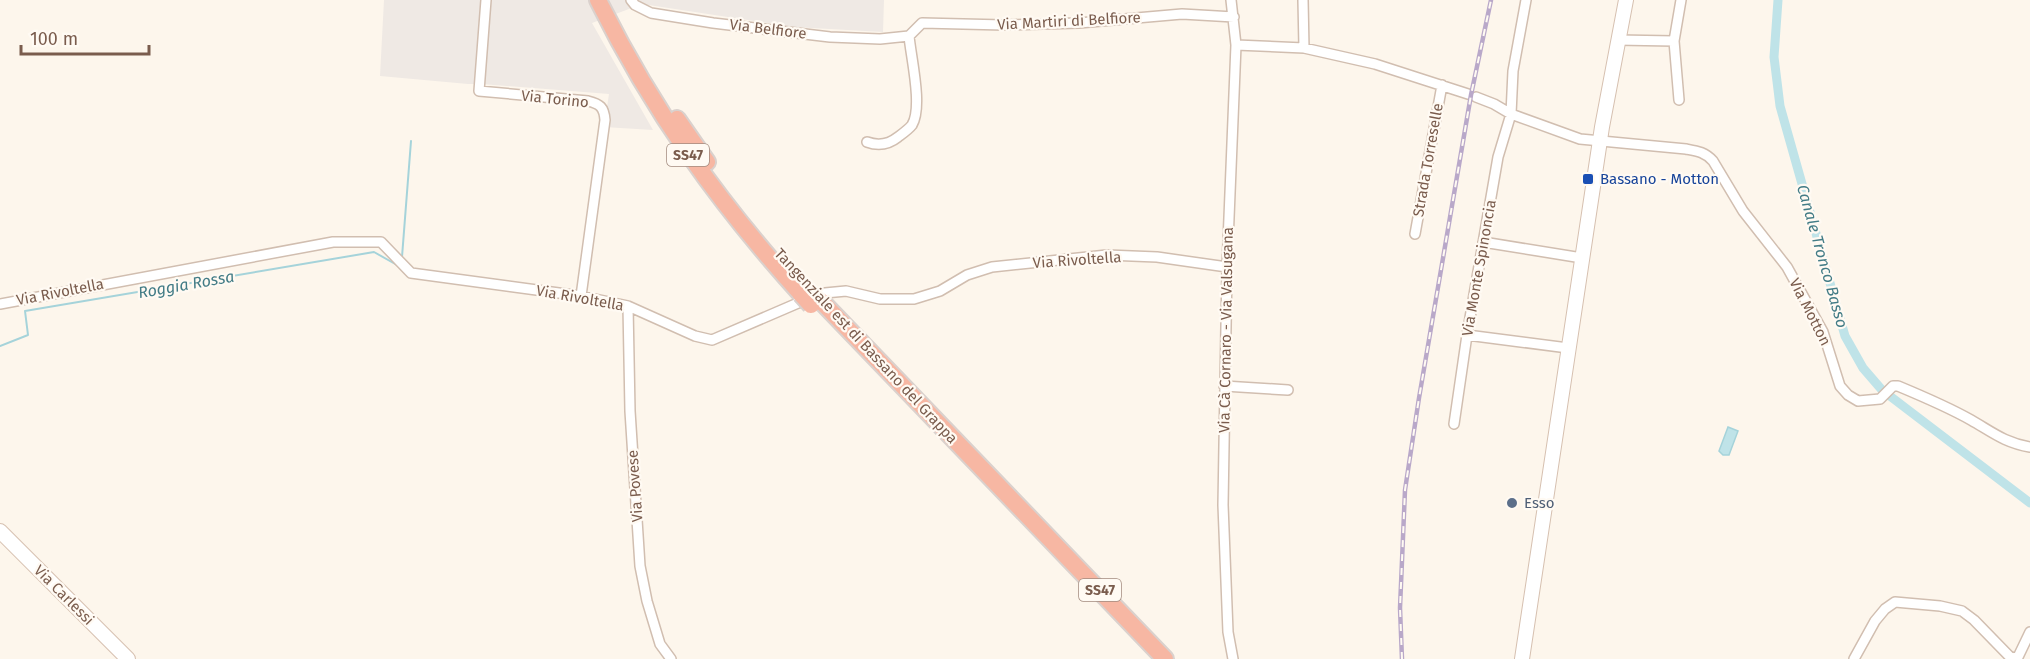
<svg xmlns="http://www.w3.org/2000/svg" width="2030" height="659" font-family="'Fira Sans',sans-serif">
	<style>
		.industrial { fill: #efe9e4 }
		.water { fill: #bfe3e8; stroke: #a5d3da; stroke-width: 1.5 }
		.lines { fill: none; stroke-linecap: round; stroke-linejoin: round }
		.stream { stroke: #a5d3da; stroke-width: 2 }
		.canal { stroke: #bfe3e8; stroke-width: 9 }
		.street-casing { stroke: #d1beb0; stroke-width: 12 }
		.secondary-casing { stroke: #d6c0b0; stroke-width: 16 }
		.highway-casing { stroke: #dad1cd; stroke-width: 20 }
		.street { stroke: #fff; stroke-width: 9 }
		.secondary { stroke: #fff; stroke-width: 14 }
		.highway { stroke: #f7b7a3; stroke-width: 16 }
		.rail-casing { stroke: #b9a8c9; stroke-width: 4.5 }
		.rail { stroke: #fffaf3; stroke-width: 2; stroke-dasharray: 7; stroke-linecap: butt }
		.highway-bridge-casing { stroke: #dad1cd; stroke-width: 20; stroke-linecap: butt }
		.highway-bridge { stroke: #f7b7a3; stroke-width: 16 }
		.transit-dot { fill: #1a4fb4; stroke: #fffaf3; stroke-width: 2 }
		.service-dot { fill: #5c6f8a; stroke: #fffaf3; stroke-width: 2 }
		.labels { text-anchor: middle; stroke-width: 4.5; stroke-linejoin: round; paint-order: stroke }
		.shield { fill: #fffaf3; stroke: #a28b7f; stroke-width: 1.5 }
		.shield-label { font-size: 14px; font-weight: bold; fill: #7a5c4d }
		.street-label { font-size: 15px; fill: #7a5c4d; stroke: #fffaf3 }
		.transit-label { font-size: 15px; fill: #164399; stroke: #fffaf3; text-anchor: start }
		.service-label { font-size: 15px; fill: #4e5e75; stroke: #fffaf3; text-anchor: start }
		.water-label { font-size: 16px; font-style: italic; fill: #437c86; stroke: #fffaf3 }
	</style>
	<rect width="100%" height="100%" fill="#fdf6ec"/>
	<path class="industrial" d="M384,0H884L883,32L794,27L642,4L592,23L653,130L604,127L609,94L481,84H468L380,76Z"/>
	<path class="water" d="M1728,427L1738,431L1729,455H1723L1719,451Z"/>
	<g class="lines">
		<path class="stream" d="M402,257L411,141
			M0,346L28,335L25,311L374,252L397,265"/>
		<path class="canal" d="M1778,0L1774,57L1780,106L1845,336L1863,368L1882,390L2030,503"/>
		<defs>
			<path id="street" d="M486,0L479,91L588,101C600,104 604,107 605,120L581,296
				M631,0L635,5L651,13L713,23L830,37L880,39L909,36
				M1231,0L1236,45L1227,267L1223,505L1228,632L1233,659
				M1303,0L1304,48
				M909,36L922,23L1004,25L1079,23L1182,14L1234,17
				M1617,40L1674,41
				M1236,45L1304,48L1375,64L1468,94
				M1476,97L1494,104L1511,114L1580,139L1686,149C1697,151 1705,152 1713,161L1743,211L1787,267L1823,332L1840,386L1848,395L1858,401L1880,399L1893,386H1898C1922,396 1948,407 1971,420C1992,432 2005,443 2030,447
				M1679,100L1674,41L1681,0
				M867,142C878,146 888,145 898,137C902,134 909,129 912,125C923,107 911,58 909,36
				M1415,234L1442,85
				M1483,242L1582,258
				M0,304L333,242H381L411,273L581,296L628,306L695,336L712,340L798,303L825,293L846,291L880,299H914L940,291L967,275L992,267L1107,255L1157,257L1227,267
				M628,306L630,411L640,566L647,601L660,644L671,659
				M1467,335L1568,348
				M1224,386L1288,390
				M1454,424L1467,335L1498,157L1511,114L1513,71L1526,0
				M1854,659L1875,621L1885,609L1895,602L1940,606L1962,611L1974,620L2011,658L2018,657L2030,632"/>
			<path id="secondary" d="M0,531L128,659
				M1522,659L1602,127L1626,0"/>
			<path id="highway" d="M598,0C653,111 718,202 801,294
				M677,119L707,162
				M821,301L1165,659"/>
		</defs>
		<use href="#street" class="street-casing"/>
		<use href="#secondary" class="secondary-casing"/>
		<use href="#highway" class="highway-casing"/>
		<use href="#street" class="street"/>
		<use href="#secondary" class="secondary"/>
		<use href="#highway" class="highway"/>
		<defs>
			<path id="rail" d="M1402,659L1400,608L1405,490L1419,398L1471,95L1491,0"/>
		</defs>
		<use href="#rail" class="rail-casing"/>
		<use href="#rail" class="rail"/>
		<defs>
			<path id="highway-bridge" d="M801,294L811,305"/>
		</defs>
		<use href="#highway-bridge" class="highway-bridge-casing"/>
		<use href="#highway-bridge" class="highway-bridge"/>
	</g>
	<rect class="transit-dot" x="1582" y="173" width="12" height="12" rx="3"/>
	<circle class="service-dot" cx="1512" cy="503" r="6"/>
	<g class="labels">
		<g class="shield">
			<rect x="667" y="144" width="42" height="22" rx="4.5"/>
			<rect x="1079" y="579" width="42" height="22" rx="4.5"/>
		</g>
		<g class="shield-label">
			<text x="688" y="160">SS47</text>
			<text x="1100" y="595">SS47</text>
		</g>
		<g class="street-label">
			<text transform="translate(1069 21) rotate(-3)" y="5">Via Martiri di Belfiore</text>
			<text transform="translate(768 29) rotate(7)" y="5">Via Belfiore</text>
			<text transform="translate(555 99) rotate(6)" y="5">Via Torino</text>
			<text transform="translate(1428 160) rotate(-80)" y="5">Strada Torreselle</text>
			<text transform="translate(1077 260) rotate(-4)" y="5">Via Rivoltella</text>
			<text transform="translate(1479 268) rotate(-80)" y="5">Via Monte Spinoncia</text>
			<text transform="translate(60 292) rotate(-11)" y="5">Via Rivoltella</text>
			<text transform="translate(580 298) rotate(10)" y="5">Via Rivoltella</text>
			<text transform="translate(1810 312) rotate(63)" y="5">Via Motton</text>
			<text transform="translate(1226 330) rotate(-89)" y="5">Via Cà Cornaro - Via Valsugana</text>
			<text transform="translate(866 346) rotate(47)" y="5">Tangenziale est di Bassano del Grappa</text>
			<text transform="translate(635 486) rotate(-94)" y="5">Via Povese</text>
			<text transform="translate(64 595) rotate(45)" y="5">Via Carlessi</text>
		</g>
		<g class="transit-label">
			<text x="1600" y="184">Bassano - Motton</text>
		</g>
		<g class="service-label">
			<text x="1524" y="508">Esso</text>
		</g>
		<g class="water-label">
			<text transform="translate(1823 256) rotate(74)" y="6">Canale Tronco Basso</text>
			<text transform="translate(186 284) rotate(-10)" y="6">Roggia Rossa</text>
		</g>
	</g>
	<path d="M21 45v9h128v-9" fill="none" stroke="#7a5c4d" stroke-width="3"/>
	<text x="30" y="45" font-size="18" fill="#7a5c4d" stroke="#fffaf3" stroke-width="4.5" paint-order="stroke">100 m</text>
</svg>
